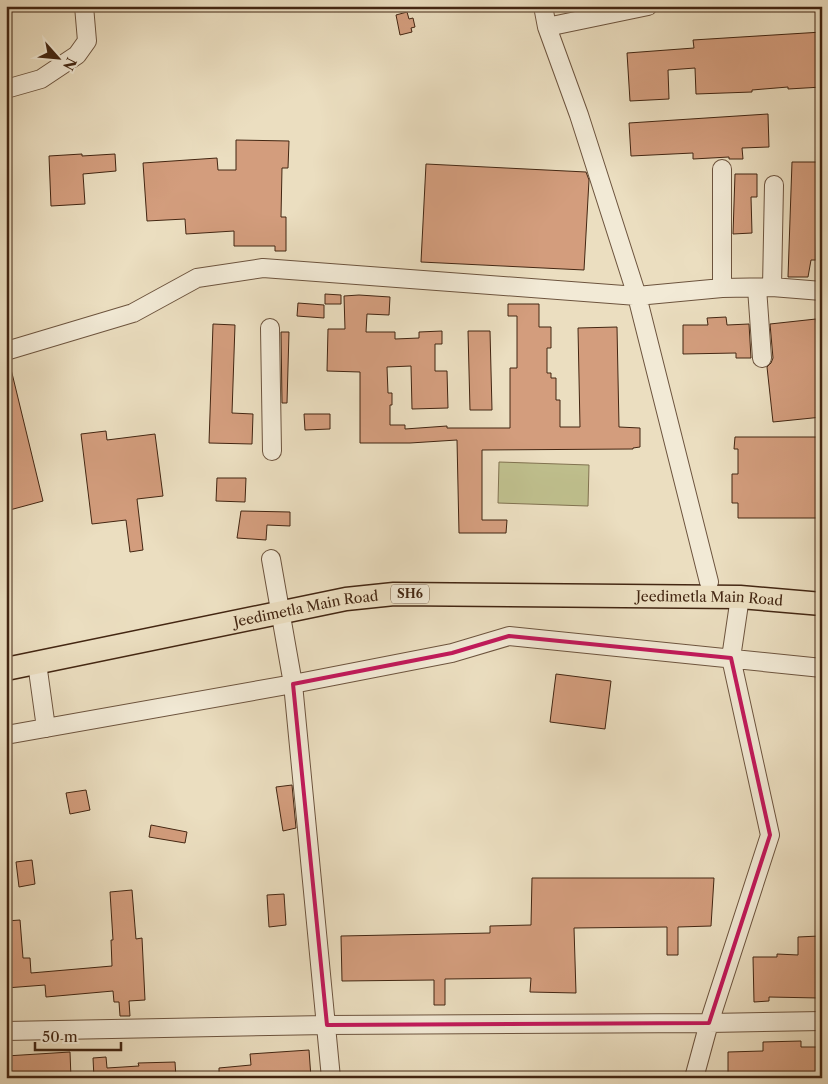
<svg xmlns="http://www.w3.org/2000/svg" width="828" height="1084" font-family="'Libre Caslon Text',serif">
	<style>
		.green { fill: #bfbf8d; stroke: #817250 }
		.building { fill: #d39d7d; stroke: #432612 }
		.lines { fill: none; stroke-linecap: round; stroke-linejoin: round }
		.minor-casing { stroke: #6d543e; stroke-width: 20 }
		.major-casing { stroke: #432612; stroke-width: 25 }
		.minor { stroke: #f2ead6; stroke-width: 18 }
		.major { stroke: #ebdec0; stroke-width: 22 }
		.marked { fill: none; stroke: #c2185b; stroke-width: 4; stroke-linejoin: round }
		.labels { text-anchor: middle; stroke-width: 5; stroke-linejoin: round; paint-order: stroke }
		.shield { fill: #f2ead6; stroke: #78614d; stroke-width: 1 }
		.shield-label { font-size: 12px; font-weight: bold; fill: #432612 }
		.street-label { font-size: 14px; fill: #432612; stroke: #f2ead6 }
	</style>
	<rect width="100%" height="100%" fill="#ebdec0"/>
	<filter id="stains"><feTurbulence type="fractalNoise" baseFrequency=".004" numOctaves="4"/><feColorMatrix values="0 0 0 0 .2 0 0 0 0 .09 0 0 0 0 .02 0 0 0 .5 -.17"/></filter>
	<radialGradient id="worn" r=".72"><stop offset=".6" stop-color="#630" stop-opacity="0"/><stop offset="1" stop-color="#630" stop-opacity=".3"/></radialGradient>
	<path class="green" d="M499,462L589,465L588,506L498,503Z"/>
	<path class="building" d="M407,12L409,19L413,18L415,27L411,28L412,32L400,35L396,15Z
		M822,32V87L788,89V87L752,90V92L696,94L695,68L668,70L669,99L630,101L627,53L694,48L693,40Z
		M768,114L769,147L742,148L743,159H729V157L693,159V153L631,156L629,123Z
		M236,140L289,141L288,168H282L281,217H286V251H275V246H234V231L186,234L185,219L147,221L143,163L217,158L218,170H236Z
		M82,154V156L115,154L116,171L83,174L85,204L51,206L49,156Z
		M792,162H822V207H817L816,260H811L808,277H788Z
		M426,164L586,172L589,180L584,270L421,262Z
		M735,174H757V197H751L752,233L733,234Z
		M325,294L341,295V304H325Z
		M359,295L390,297L389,315L367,314L366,332H395V339L419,338V332L442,331V344H435V371H447L448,408L412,409L411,366L387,367L388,393H392V405H390V425H405V429L447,426V428H510V368H517V316H508V304H539V327H551V348H547V373H551V378H556V400H560V427H580L578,328L617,327L619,427L640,428V447L633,448V449L482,450V520H507L506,533H459L457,440L410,443H360V372L327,371L328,329H345L344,296Z
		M298,303L324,305V318L297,316Z
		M726,317L727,325L749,324L751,358H736V353L683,354V325H708L707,318Z
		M816,319L822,378V417L773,422L767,367L771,363L773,358L770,324Z
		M213,324L235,325L232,413L253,414L252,444L209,443Z
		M468,331H490L492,410H470Z
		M281,332H289L287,403H282Z
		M6,365H10L43,501L6,511Z
		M304,414H330V429L305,430Z
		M106,431L107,440L155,434L163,496L137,499L143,550L130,552L126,520L92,524L81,434Z
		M735,437H822V518H738V503H732V474H738V449H734Z
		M217,478H246L245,502L216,501Z
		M241,511L290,512V526L267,525L266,540L237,538Z
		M556,674L611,681L605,729L550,722Z
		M292,785L296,828L283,831L276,787Z
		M86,790L90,810L70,814L66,793Z
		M151,825L187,832L185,843L149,837Z
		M32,860L35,884L19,887L16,862Z
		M532,878H714L711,926L678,927V955H667V927L574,928L576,993L530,992L531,978L445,979V1005H434V980L342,981L341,936L490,933V926L531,925Z
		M132,890L136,939L142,938L145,1000L129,1001L130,1016H120L119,1002H114L113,991L46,997L45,985L6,988V921L20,920L23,958H30L31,973L112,966L111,940H113L110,892Z
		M284,894L286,925L269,927L267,895Z
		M819,936V998L769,997V1001L754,1002L753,957H777V954L798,955V937Z
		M801,1041V1047H822V1078H728V1052L763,1051V1042Z
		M309,1050L311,1078H219V1068L251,1065L250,1054Z
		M70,1052L71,1078H6V1056Z
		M106,1057L107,1068L139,1066L138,1063L175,1062L176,1078H94L93,1058Z"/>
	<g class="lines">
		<defs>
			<path id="minor" d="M543,6L547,27L579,115L637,296L709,582
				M547,27L648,6
				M6,89L41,79L77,55L87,41L84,6
				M722,169V288
				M772,287L774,185
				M757,288L762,358
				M270,328L272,451
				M6,351L133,313L197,278L263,268L637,296L722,288L772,287L822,291
				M271,559L293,684L331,1078
				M37,663L46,728
				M6,735L293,684L452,653L509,636L822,668
				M6,1031L327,1025L709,1023L822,1021
				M694,1078L709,1023L770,835L731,658L740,597"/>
			<g id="major">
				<path id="s1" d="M6,669L346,599L394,594L740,597L822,604"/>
			</g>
		</defs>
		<use href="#minor" class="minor-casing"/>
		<use href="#major" class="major-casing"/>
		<use href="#minor" class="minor"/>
		<use href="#major" class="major"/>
	</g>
	<path class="marked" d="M509,636L731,658L770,835L709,1023L327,1025L293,684L452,653Z"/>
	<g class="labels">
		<rect class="shield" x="391" y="584.5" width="38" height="19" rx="4"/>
		<g class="shield-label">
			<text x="410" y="598">SH6</text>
		</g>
		<g class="street-label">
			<text dy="5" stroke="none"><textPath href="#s1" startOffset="711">Jeedimetla Main Road</textPath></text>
			<text dy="5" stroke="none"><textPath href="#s1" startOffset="306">Jeedimetla Main Road</textPath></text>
		</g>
	</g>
	<rect width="828" height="1084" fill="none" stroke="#ebdec0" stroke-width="25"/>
	<rect x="8" y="8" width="813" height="1069" fill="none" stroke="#432612" stroke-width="2.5"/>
	<rect x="12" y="12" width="803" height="1059" fill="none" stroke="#432612"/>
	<g transform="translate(58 58) rotate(117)" stroke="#f2ead6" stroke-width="4" paint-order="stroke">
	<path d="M0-4L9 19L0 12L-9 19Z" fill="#432612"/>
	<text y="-8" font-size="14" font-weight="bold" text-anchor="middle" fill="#432612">N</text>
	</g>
	<path d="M35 1042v8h86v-8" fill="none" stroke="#432612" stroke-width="2.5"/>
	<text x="42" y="1042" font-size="15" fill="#432612" stroke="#f2ead6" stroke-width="4" paint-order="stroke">50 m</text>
	<rect width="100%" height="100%" filter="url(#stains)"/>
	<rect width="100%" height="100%" fill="url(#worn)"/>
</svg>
